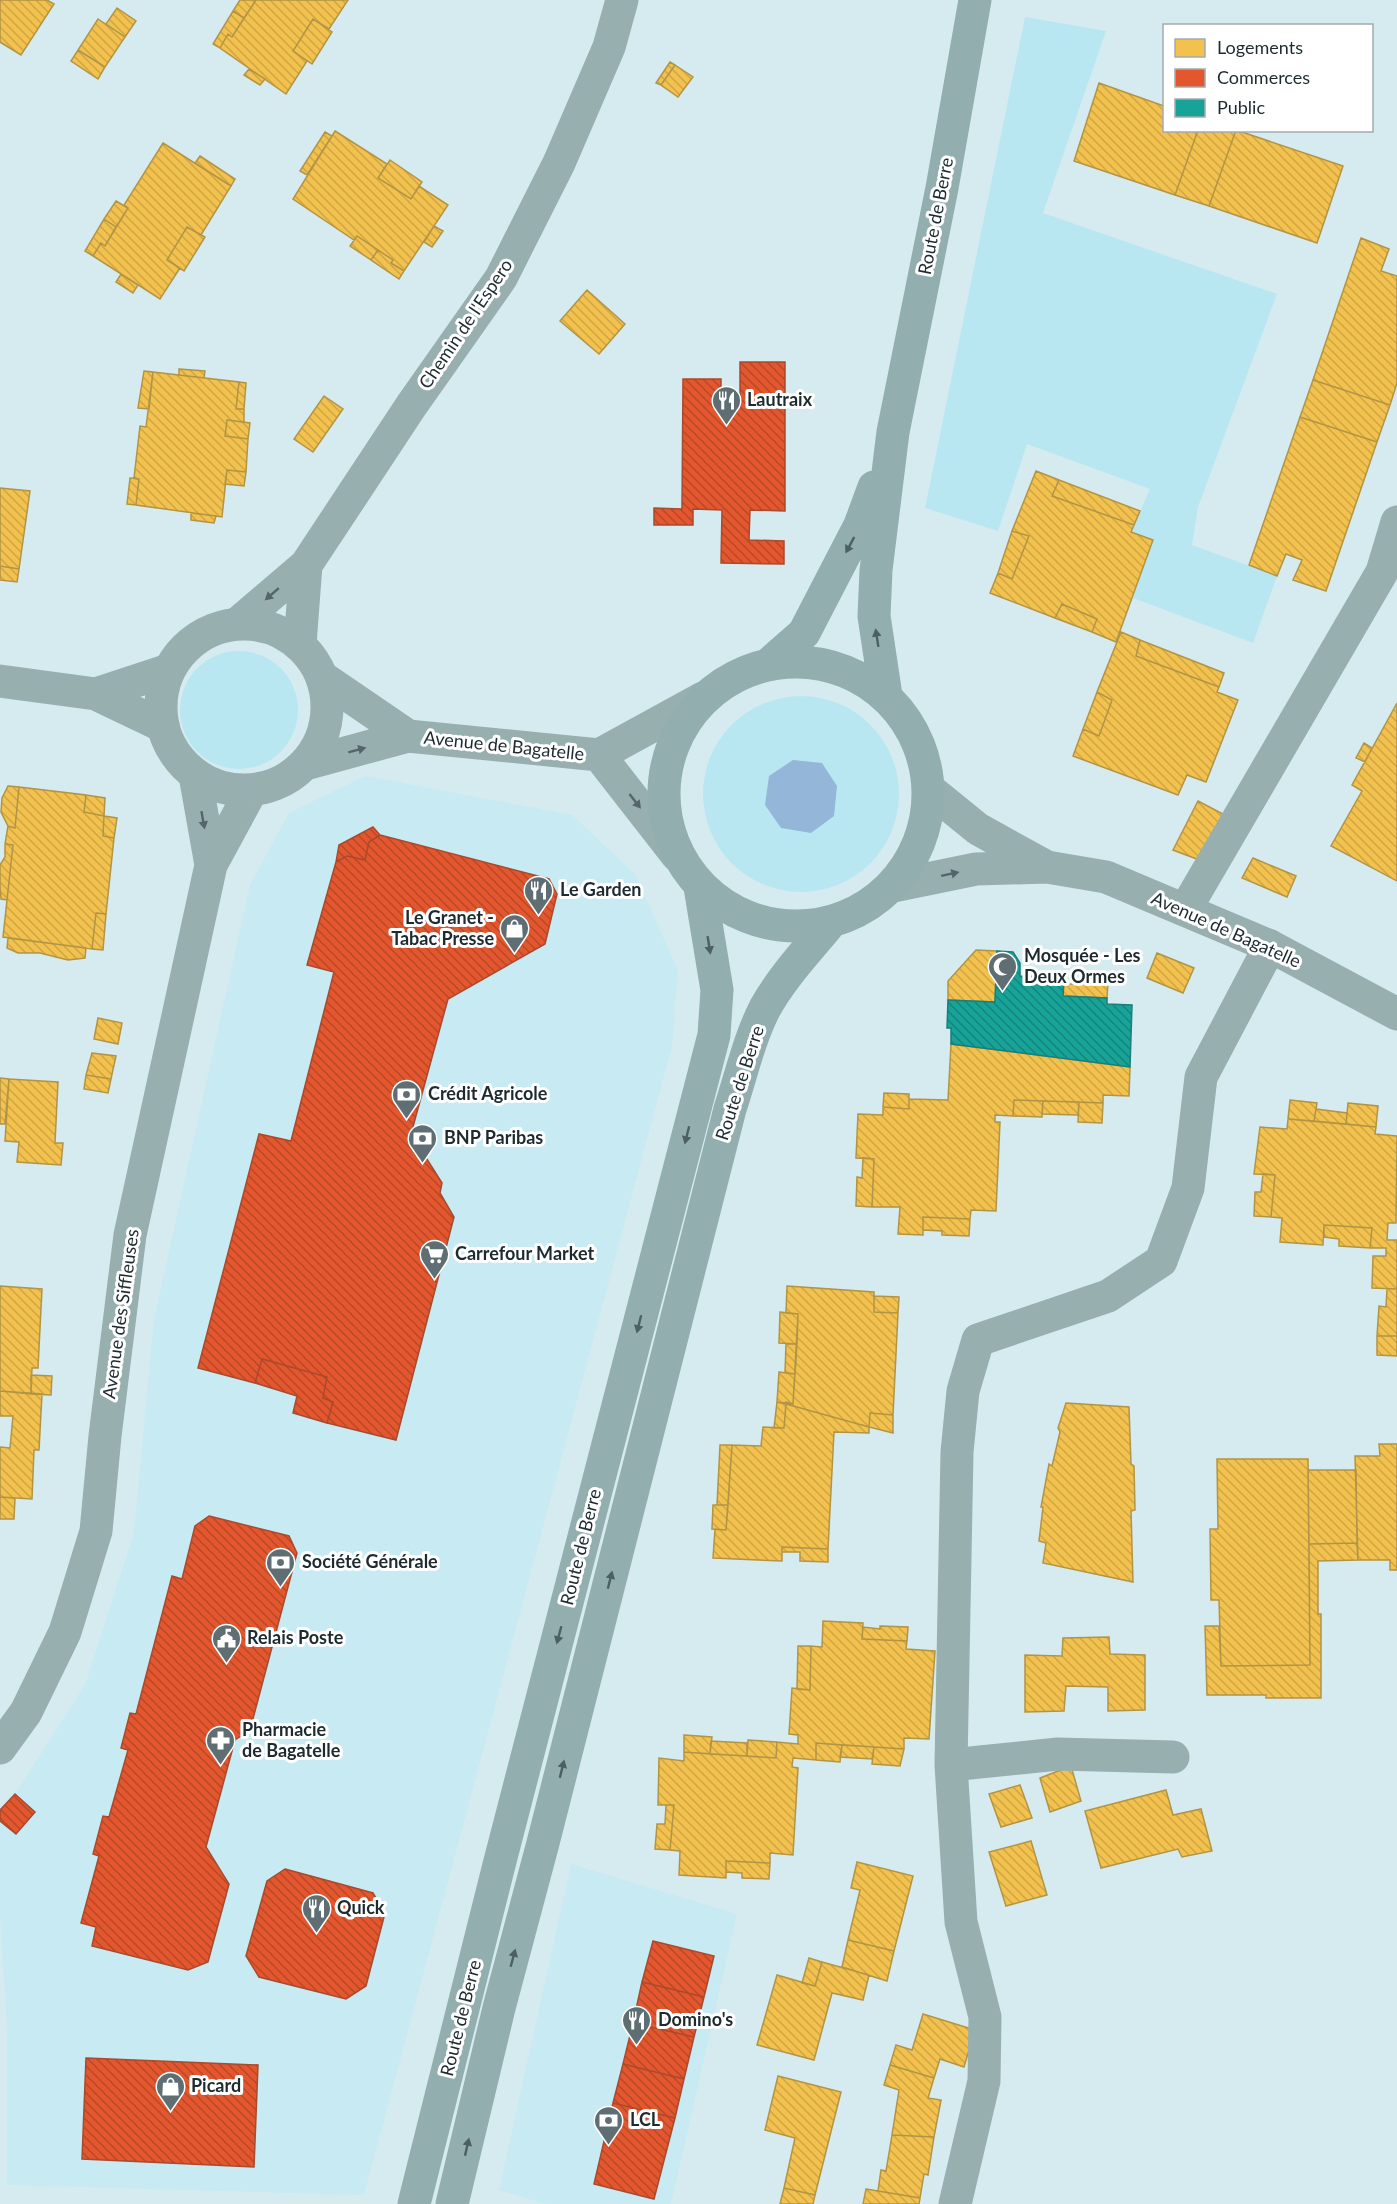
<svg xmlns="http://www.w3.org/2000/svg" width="1397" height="2204" font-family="Lato,sans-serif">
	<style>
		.built { fill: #c7eaf3 }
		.green { fill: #b8e7f2 }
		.water { fill: #94b6d9 }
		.homes { fill: url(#homes-back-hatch); stroke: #b29445; stroke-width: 1.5 }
		.shops { fill: url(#shops-back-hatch); stroke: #a84a2e; stroke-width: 1.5 }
		.public { fill: url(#public-back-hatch); stroke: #197f78; stroke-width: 1.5 }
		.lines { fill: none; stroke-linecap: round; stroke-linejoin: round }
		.minor { stroke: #98afaf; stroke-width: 33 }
		.tertiary { stroke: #98afaf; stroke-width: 33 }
		.primary { stroke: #92aeaf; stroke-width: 33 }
		.oneway { fill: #4c5f62 }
		.oneway2 { fill: #546669 }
		.labels { text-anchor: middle; stroke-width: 6; stroke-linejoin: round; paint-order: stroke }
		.street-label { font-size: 18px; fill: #1d2b2f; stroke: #fff }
		.poi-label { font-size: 18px; font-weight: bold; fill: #1d2b2f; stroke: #fff; text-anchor: start }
	</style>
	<defs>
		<pattern id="homes-back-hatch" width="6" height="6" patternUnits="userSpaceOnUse" patternTransform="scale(1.5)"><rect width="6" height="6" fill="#f2c14e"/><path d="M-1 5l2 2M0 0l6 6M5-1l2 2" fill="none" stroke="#cfa644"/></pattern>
		<pattern id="shops-back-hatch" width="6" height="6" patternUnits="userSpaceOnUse" patternTransform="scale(1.5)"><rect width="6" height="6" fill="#e4572e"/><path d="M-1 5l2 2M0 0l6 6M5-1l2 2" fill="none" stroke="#b84828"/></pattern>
		<pattern id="public-back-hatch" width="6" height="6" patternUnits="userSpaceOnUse" patternTransform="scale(1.5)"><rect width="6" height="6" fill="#17a398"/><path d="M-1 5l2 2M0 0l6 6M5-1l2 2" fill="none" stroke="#14857c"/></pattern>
	</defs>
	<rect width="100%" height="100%" fill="#d6ebf0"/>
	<path class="built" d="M365,776L572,815L635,874L678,970L672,1046L364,2195L7,2185V2029L0,1914V1810L15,1794L85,1685L134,1533L154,1319L250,885L289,813Z
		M571,1864L737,1914L671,2204H546L499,2190Z"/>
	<path class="green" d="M1025,17L1106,31L1043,213L1277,294L1198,507L1192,545L1277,576L1253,643L1133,598L1153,540L1131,532L1150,489L1027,444L998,531L925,508Z
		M180 710a59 59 0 1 1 118 0a59 59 0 1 1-118 0Z
		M703 794a98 98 0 1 1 196 0a98 98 0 1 1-196 0Z"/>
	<path class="water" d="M793,760L822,763L837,786L834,816L811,833L781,828L765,805L769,776Z"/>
	<path class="homes" d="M0,0H47L54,4L21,55L0,42Z
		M240,0H256L244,18L233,11Z
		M256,0H348L329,29L313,19L293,51L307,61L286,94L220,48L228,34L232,37Z
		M117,8L136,21L125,37L106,24Z
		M233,11L244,18L232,37L228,34L220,48L213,44Z
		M98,19L125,37L105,67L78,50Z
		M313,19L332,32L312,64L293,51Z
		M78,50L105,67L98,79L71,61Z
		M670,62L675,65L661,85L656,83Z
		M675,65L693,77L678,97L661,85Z
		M249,69L265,79L260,85L244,75Z
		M1099,83L1164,106V130H1198L1175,195L1074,161Z
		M1198,130H1236L1209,206L1175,195Z
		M1236,130L1343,166L1317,243L1209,206Z
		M335,131L387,164L378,178L411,199L419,186L448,205L404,271L391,263L393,260L357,236L354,240L293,199Z
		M325,132L332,136L307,175L300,171Z
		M163,143L231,186L201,235L187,227L167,260L180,268L160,299L93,256L101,243L105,246L128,208L124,205Z
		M200,156L235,179L231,186L195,163Z
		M390,160L422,182L411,199L378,178Z
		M116,201L128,208L116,227L104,219Z
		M104,219L116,227L105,246L101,243L93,256L85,251Z
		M434,226L443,231L432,247L424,242Z
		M187,227L205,237L184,271L167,260Z
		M357,236L378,250L371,260L350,246Z
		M1361,238L1389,249L1381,271L1397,276V383L1390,405L1313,380Z
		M378,250L393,260L391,263L404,271L399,279L371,260Z
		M121,274L138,285L133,293L116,282Z
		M587,290L625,324L599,354L560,321Z
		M179,369L205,371L204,378L179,375Z
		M144,371L153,372L149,409L138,408Z
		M153,372L239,382L236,409H244V422L227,420L225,436L248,439L246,472L227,470L222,517L136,505L139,479L134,478L140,426L146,427Z
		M1313,380L1390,405L1377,442L1300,417Z
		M239,382L246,383L244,409H236Z
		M324,396L343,409L313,452L294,439Z
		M1300,417L1377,442L1326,591L1293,580L1302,560L1286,554L1277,576L1249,565Z
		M227,420L250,423L248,439L225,436Z
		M227,470L246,472L244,486L225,484Z
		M1036,471L1059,480L1052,496L1134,525L1131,532L1153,540L1116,642L1092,632L1097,619L1062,604L1055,618L990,593L998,573L1012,579L1029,536L1012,531Z
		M130,478L139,479L136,505L127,504Z
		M1059,480L1140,511L1134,525L1052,496Z
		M0,488L30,491L19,569L0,566Z
		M191,513L216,516L214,523L191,520Z
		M1012,531L1029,536L1012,579L998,573Z
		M0,566L19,569L17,582L0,580Z
		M1062,604L1097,619L1092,632L1055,618Z
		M1121,632L1140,640L1136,656L1219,687L1217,692L1238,700L1206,782L1187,775L1178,795L1073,756L1083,729L1099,736L1112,700L1097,692Z
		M1140,640L1224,673L1219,687L1136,656Z
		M1097,692L1112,700L1099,736L1083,729Z
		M1397,703V881L1331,846L1362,791L1352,785Z
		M1364,743L1372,748L1365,762L1356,758Z
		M8,786L19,787L15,828L8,826L1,812L2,798Z
		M19,787L86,795L84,812L104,816L103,836L114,838L106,914L96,913L92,949L3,937L13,845L5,844L8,826L15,828Z
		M86,795L105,798L104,816L84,812Z
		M1198,801L1225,815L1202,861L1173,850Z
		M104,816L117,818L114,838L103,836Z
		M5,844L13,845L7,900L1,899L0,887V865L5,857Z
		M1253,858L1296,876L1287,897L1242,878Z
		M96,913L106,914L103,950L92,949Z
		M8,938L86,948L85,958L68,960L40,953H18L7,948Z
		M976,950L997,951L995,1002L948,1000V981Z
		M1157,953L1194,968L1183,993L1147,978Z
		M1082,980L1108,981L1107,998L1063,996L1064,984H1082Z
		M98,1018L122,1023L118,1044L94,1039Z
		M951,1044L1130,1067L1129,1096L1103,1095V1103L1014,1100L1013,1116L995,1115V1122H1000L996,1211L971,1210L970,1219L923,1217V1235L898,1234L900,1207H872L874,1159L856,1158L858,1114L883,1115V1107L909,1109V1099L948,1100Z
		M92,1053L116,1056L111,1079L86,1075Z
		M86,1075L111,1079L108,1093L84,1089Z
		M0,1078L9,1079L5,1124H0Z
		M9,1079L58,1082L55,1143H63L61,1165L17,1162L19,1142L5,1141Z
		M884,1093L909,1094V1109L883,1107Z
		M1014,1100L1043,1101L1042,1117L1013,1116Z
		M1290,1100L1317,1103L1314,1121L1288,1119Z
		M1043,1101L1079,1102L1078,1115L1042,1114Z
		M1079,1102L1103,1103L1102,1123L1078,1122Z
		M1348,1103L1378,1106L1376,1127L1346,1124Z
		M1316,1109L1347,1113L1346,1124L1314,1121Z
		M1288,1119L1376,1127L1375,1134L1397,1136L1396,1223H1388L1387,1240H1397V1289L1372,1288L1373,1256H1386V1248H1370L1372,1228L1324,1225L1323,1245L1280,1242L1282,1218L1271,1217L1275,1175L1254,1174L1260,1127L1287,1129Z
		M863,1158L874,1159L872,1207L856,1206L857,1177L862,1178Z
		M1263,1174L1275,1175L1271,1217L1254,1216L1255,1192H1261Z
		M923,1217L970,1219L969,1236L942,1235V1231L923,1230Z
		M1324,1225L1372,1228L1370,1248L1339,1246V1239L1324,1237Z
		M0,1286L42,1289L38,1368H32L31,1394L0,1391Z
		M787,1286L874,1292V1312L898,1313L893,1415L870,1413L869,1427L786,1404V1402L793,1404L798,1314L786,1313Z
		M1387,1289H1397V1336H1377L1379,1306L1386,1307Z
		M874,1296L899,1297L898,1313L874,1312Z
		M780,1312L798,1314L797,1344L779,1343Z
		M1377,1336H1397V1356L1377,1355Z
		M786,1344H797L795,1374L785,1373Z
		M779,1372L795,1374L793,1404L777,1402Z
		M31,1375L52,1376L51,1395L31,1394Z
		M0,1391L42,1394L39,1450H34L32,1499L0,1497V1447L10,1448L13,1416H0Z
		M777,1402L786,1404L784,1428H774Z
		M1066,1403L1129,1407L1131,1464L1134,1466L1135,1510L1131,1511L1133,1582L1043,1563L1046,1543L1039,1541L1043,1507H1041L1049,1464L1052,1466L1060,1432L1058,1428Z
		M786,1404L869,1427V1433L834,1432L828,1549L782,1547V1561L713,1558L715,1529L726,1530L732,1445L761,1446L763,1427L784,1428Z
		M870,1413L893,1415V1433L869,1427Z
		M1379,1444H1397V1570H1390V1560H1358L1355,1456H1380Z
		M720,1445H732L728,1505H717Z
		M1217,1459H1308L1310,1665L1221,1666L1219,1600H1211L1210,1529H1218Z
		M1308,1470H1356L1357,1543L1309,1544Z
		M0,1497L15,1498L14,1519H0Z
		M713,1505H728L726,1530L712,1529Z
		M1357,1543L1358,1560L1318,1561V1614H1321V1698H1266V1695H1207L1205,1626H1219L1221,1666L1310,1665L1309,1544Z
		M782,1547L828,1549V1562L800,1561V1552H782Z
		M823,1621L863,1623L862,1639L907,1641L906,1649L935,1651L929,1739L904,1738V1749L816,1743V1760L793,1758L792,1767L798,1768L793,1855L770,1853V1863L726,1861V1878L679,1875L680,1851L670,1850L674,1805H658L659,1758L684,1761V1752L776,1758L777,1742L798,1744V1735L789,1734L792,1688L810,1690L811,1646L822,1647Z
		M880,1626L908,1627L907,1641L862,1639L863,1627L880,1629Z
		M1109,1637L1110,1654L1145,1655V1710L1108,1711V1687L1066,1686L1064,1711L1025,1712V1655L1062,1656L1063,1638Z
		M798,1646H811L810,1690L797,1689Z
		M684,1735L712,1737L710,1754L684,1752Z
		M748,1740L777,1742L776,1758L747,1756Z
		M711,1741L747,1743V1756L710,1754Z
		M816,1743L842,1745L840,1762L816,1760Z
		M842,1745L874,1747L872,1759L840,1757Z
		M874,1747L904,1749L900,1766L872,1764Z
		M1071,1766L1081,1801L1050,1812L1040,1778Z
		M1020,1785L1032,1818L1001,1827L989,1794Z
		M1166,1790L1173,1815L1201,1809L1212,1851L1182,1857L1178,1849L1101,1868L1085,1811Z
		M666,1805H674L670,1850L655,1849L657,1824H665Z
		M1031,1841L1047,1895L1006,1906L989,1852Z
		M726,1861L770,1863L769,1879L742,1878V1873L726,1872Z
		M857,1862L913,1876L894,1951L848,1940L860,1890L851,1888Z
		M848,1940L894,1951L887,1981L842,1967Z
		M809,1958L822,1962L815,1986L802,1983Z
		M822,1962L869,1975L863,2000L832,1993L814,2060L757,2045L777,1975L815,1986Z
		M923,2014L975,2030L964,2067L940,2059L934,2078L890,2065L896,2045L912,2050Z
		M890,2065L934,2078L928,2098L941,2100L934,2137L892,2135L899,2090L884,2085Z
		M778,2076L841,2092L815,2195L784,2188L795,2138L765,2130Z
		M892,2135L934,2137L928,2175L924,2174L920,2198L878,2191L881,2170L886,2171Z
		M784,2188L815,2195L813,2204H780Z
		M866,2189L920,2198L919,2204H863Z"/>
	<path class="shops" d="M740,362H785V511L750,510L749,540L784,541V564L721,563L722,510L693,509V525H654V508L682,509L683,379H721V397H740Z
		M373,827L380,835L369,842L365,860L347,856L336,862L339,845Z
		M380,835L549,879L557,894L545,944L448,999L411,1134L442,1183L440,1193L454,1217L396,1440L327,1423L333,1402L323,1398L327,1377L262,1359L255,1383L198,1368L259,1134L291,1141L334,972L307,965L336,862L347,856L365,860L369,842Z
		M262,1359L327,1377L323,1398L333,1402L327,1423L293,1413L297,1396L255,1383Z
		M209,1516L289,1536L297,1553L250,1730L235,1740L206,1847L229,1884L208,1962L188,1970L92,1946L96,1927L81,1923L99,1856L93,1854L103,1816L109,1817L128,1750L121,1748L130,1713L136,1714L172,1576L182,1579L195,1526Z
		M15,1794L35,1812L16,1834L0,1821V1810Z
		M285,1869L373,1893L385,1913L366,1986L346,1999L259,1977L246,1956L267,1881Z
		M653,1941L714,1956L704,1997L642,1982Z
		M642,1982L704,1997L694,2037L633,2023Z
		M633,2023L694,2037L684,2079L623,2064Z
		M86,2058L258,2065L254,2167L82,2159Z
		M623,2064L684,2079L675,2118L613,2103Z
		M613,2103L675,2118L654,2199L594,2184Z"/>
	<path class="public" d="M997,951L1013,952L1020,963V976L1064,977L1063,996L1107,998V1004L1132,1005L1130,1067L951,1044V1028H947L948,1000L995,1002Z"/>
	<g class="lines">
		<path class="minor" d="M238,623L306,565L411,406L501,278L559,163L609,47L622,0
			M300,644L306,565
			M0,681L96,694L163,726
			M96,694L169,670
			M1185,910L1382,572L1397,522
			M951,1765L1058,1754L1173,1757
			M955,2204L984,2081L985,2017L961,1922L951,1765L957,1452L963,1391L978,1340L1108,1296L1161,1261L1188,1188L1201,1077L1270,946"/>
		<path class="tertiary" d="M161 707a83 83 0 1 1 166 0a83 83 0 1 1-166 0Z
			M323,678L408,736
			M599,755L677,855
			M305,764L408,736L599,755L703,698
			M195,775L211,865
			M930,790L978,829L1045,866
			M893,886L976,869L1047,867L1106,877L1270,946L1397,1014
			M0,1748L26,1712L65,1632L96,1531L105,1436L130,1235L211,865L251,791"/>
		<path class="primary" d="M664 794a132 132 0 1 1 264 0a132 132 0 1 1-264 0Z
			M770,663L804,633L860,525L874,487
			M886,696L874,616L876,570L893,432L942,188L975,0
			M414,2204L499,1865L714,1035L717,990L700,887
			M452,2204L499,2008L543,1843L730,1109C741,1076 749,1039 765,1008C782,977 808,950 830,923"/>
	</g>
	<defs><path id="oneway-solid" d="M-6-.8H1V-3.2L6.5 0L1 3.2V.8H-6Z" transform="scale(1.5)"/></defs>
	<g class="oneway">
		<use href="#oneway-solid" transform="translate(850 545) rotate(118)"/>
		<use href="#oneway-solid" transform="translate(877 638) rotate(-99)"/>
		<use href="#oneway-solid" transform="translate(709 945) rotate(81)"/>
		<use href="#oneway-solid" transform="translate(687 1135) rotate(104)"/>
		<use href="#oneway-solid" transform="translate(639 1324) rotate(104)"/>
		<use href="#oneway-solid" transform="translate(610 1580) rotate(-76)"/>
		<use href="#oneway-solid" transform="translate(559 1635) rotate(105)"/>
		<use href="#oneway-solid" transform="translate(562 1769) rotate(-76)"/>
		<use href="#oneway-solid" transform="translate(513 1958) rotate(-75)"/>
		<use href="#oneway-solid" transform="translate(467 2147) rotate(-77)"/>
	</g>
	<g class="oneway2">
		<use href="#oneway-solid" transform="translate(272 594) rotate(139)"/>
		<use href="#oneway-solid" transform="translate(357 750) rotate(-15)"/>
		<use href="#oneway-solid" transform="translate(635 801) rotate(52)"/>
		<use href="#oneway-solid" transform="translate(203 820) rotate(80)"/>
		<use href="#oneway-solid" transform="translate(950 874) rotate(-12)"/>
	</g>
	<defs>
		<symbol id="restaurant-pin" viewBox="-11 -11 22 30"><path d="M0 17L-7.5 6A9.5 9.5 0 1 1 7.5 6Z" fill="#5e6e73" stroke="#fff"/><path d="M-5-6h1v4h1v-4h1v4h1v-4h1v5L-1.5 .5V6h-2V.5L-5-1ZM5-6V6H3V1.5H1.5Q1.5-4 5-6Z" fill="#fff"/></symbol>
		<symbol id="shop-pin" viewBox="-11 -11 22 30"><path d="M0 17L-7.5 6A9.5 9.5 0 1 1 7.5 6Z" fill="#5e6e73" stroke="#fff"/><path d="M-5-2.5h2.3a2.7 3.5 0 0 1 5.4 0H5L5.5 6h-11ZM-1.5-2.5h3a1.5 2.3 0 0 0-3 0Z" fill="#fff"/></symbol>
		<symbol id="mosque-pin" viewBox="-11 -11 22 30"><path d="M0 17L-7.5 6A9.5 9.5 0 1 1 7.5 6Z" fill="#5e6e73" stroke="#fff"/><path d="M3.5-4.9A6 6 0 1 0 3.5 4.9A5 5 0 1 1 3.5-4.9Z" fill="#fff"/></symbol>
		<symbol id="bank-pin" viewBox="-11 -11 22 30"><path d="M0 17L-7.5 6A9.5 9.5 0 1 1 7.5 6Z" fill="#5e6e73" stroke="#fff"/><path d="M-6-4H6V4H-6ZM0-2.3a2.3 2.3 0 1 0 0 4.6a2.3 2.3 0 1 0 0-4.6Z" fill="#fff"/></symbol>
		<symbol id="supermarket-pin" viewBox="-11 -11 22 30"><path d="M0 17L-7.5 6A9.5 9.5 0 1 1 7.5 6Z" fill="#5e6e73" stroke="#fff"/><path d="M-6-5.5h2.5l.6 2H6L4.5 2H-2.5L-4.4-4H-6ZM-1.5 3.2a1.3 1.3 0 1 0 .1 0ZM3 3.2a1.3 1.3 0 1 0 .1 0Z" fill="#fff"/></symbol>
		<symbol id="civic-pin" viewBox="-11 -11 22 30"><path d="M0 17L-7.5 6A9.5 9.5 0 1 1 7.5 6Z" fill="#5e6e73" stroke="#fff"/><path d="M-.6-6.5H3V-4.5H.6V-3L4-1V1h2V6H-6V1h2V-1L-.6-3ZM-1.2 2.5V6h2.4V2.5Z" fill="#fff"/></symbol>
		<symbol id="pharmacy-pin" viewBox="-11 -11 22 30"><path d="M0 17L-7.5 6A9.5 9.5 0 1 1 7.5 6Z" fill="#5e6e73" stroke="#fff"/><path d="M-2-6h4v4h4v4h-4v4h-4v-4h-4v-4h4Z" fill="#fff"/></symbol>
	</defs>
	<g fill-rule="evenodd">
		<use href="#restaurant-pin" x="710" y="384" width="33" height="45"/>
		<use href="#restaurant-pin" x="522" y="874" width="33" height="45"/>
		<use href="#shop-pin" x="498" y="912" width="33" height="45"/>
		<use href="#mosque-pin" x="986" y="950" width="33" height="45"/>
		<use href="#bank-pin" x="390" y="1078" width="33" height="45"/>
		<use href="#bank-pin" x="406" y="1122" width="33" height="45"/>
		<use href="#supermarket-pin" x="418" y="1238" width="33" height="45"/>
		<use href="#bank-pin" x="264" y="1546" width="33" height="45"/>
		<use href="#civic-pin" x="210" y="1622" width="33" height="45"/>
		<use href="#pharmacy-pin" x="204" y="1724" width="33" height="45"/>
		<use href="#restaurant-pin" x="300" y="1892" width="33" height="45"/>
		<use href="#restaurant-pin" x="620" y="2004" width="33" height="45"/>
		<use href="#shop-pin" x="154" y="2070" width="33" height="45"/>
		<use href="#bank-pin" x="592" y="2104" width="33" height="45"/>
	</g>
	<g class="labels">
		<g class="street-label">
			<text transform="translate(936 216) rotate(-79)" y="6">Route de Berre</text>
			<text transform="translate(466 324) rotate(-56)" y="6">Chemin de l'Espero</text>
			<text transform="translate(504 746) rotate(6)" y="6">Avenue de Bagatelle</text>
			<text transform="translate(1226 930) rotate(24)" y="6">Avenue de Bagatelle</text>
			<text transform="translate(740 1083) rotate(-72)" y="6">Route de Berre</text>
			<text transform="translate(121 1314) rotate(-82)" y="6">Avenue des Siffleuses</text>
			<text transform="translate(581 1547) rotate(-76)" y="6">Route de Berre</text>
			<text transform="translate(461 2018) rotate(-76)" y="6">Route de Berre</text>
		</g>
		<g class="poi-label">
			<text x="747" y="406">Lautraix</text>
			<text x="560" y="896">Le Garden</text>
			<text x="494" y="924" text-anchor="end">Le Granet -<tspan x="494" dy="21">Tabac Presse</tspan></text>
			<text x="1024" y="962">Mosquée - Les<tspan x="1024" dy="21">Deux Ormes</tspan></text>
			<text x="428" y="1100">Crédit Agricole</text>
			<text x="444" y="1144">BNP Paribas</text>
			<text x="455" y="1260">Carrefour Market</text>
			<text x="302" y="1568">Société Générale</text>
			<text x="247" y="1644">Relais Poste</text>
			<text x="242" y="1736">Pharmacie<tspan x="242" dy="21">de Bagatelle</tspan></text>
			<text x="337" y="1914">Quick</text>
			<text x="658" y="2026">Domino's</text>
			<text x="191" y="2092">Picard</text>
			<text x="630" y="2126">LCL</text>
		</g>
	</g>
	<rect x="1163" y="24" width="210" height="108" fill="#ffffff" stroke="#a5aaac" stroke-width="1.5"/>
	<rect x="1175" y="39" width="30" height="18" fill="#f2c14e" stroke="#a5aaac" stroke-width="1.5"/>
	<text x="1217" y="54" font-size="18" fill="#1d2b2f">Logements</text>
	<rect x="1175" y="69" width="30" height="18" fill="#e4572e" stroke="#a5aaac" stroke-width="1.5"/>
	<text x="1217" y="84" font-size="18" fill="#1d2b2f">Commerces</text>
	<rect x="1175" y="99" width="30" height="18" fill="#17a398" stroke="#a5aaac" stroke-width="1.5"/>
	<text x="1217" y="114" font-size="18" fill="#1d2b2f">Public</text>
</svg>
